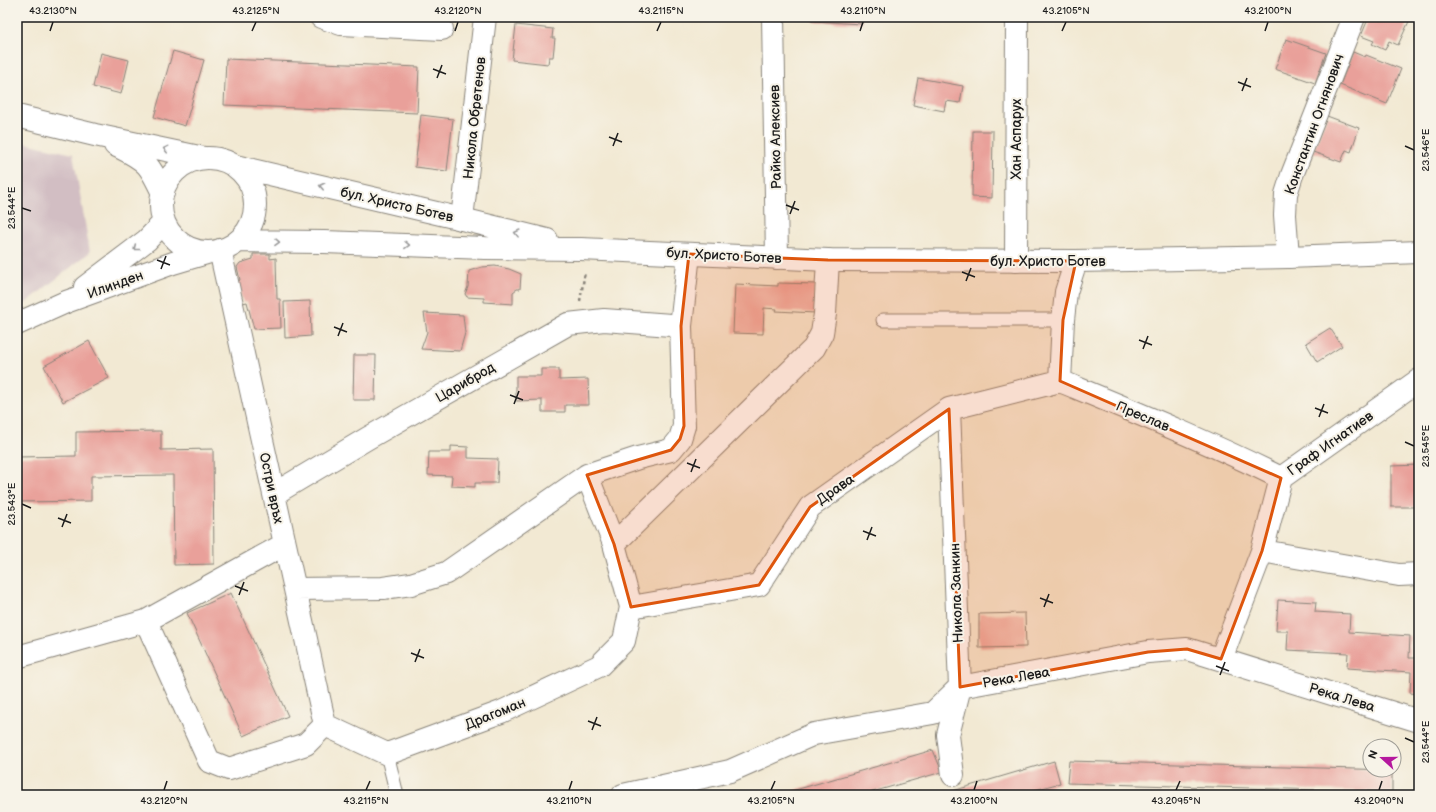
<svg xmlns="http://www.w3.org/2000/svg" width="1436" height="812" font-family="'Balsamiq Sans',sans-serif">
	<style>
		.industrial { fill: #d2bec3 }
		.building { fill: #e9a09a }
		.lines { fill: none; stroke-linecap: round; stroke-linejoin: round }
		.service-casing { stroke: #878278; stroke-width: 15 }
		.minor-casing { stroke: #878278; stroke-width: 24 }
		.tertiary-casing { stroke: #878278; stroke-width: 24 }
		.path { stroke: #878278; stroke-width: 2.5; stroke-dasharray: 3 3; stroke-linecap: butt }
		.service { stroke: #fff; stroke-width: 13 }
		.minor { stroke: #fff; stroke-width: 22 }
		.tertiary { stroke: #fff; stroke-width: 22 }
		.oneway { stroke: #999 }
		.marked { fill: #de560d; fill-opacity: 0.2; stroke: #de560d; stroke-width: 3; stroke-linejoin: round }
		.ticks { fill: none; stroke: #1c1c1c; stroke-width: 1.5 }
		.labels { text-anchor: middle; stroke-width: 4; stroke-linejoin: round; paint-order: stroke }
		.street-label { font-size: 14px; fill: #1c1c1c; stroke: #f7f3e8 }
		.neatline { fill: none; stroke: #1c1c1c; stroke-width: 1.5 }
		.ticks-label { font-size: 10px; text-anchor: middle; fill: #1c1c1c }
	</style>
	<rect width="100%" height="100%" fill="#f7f3e8"/>
	<filter id="ink" filterUnits="userSpaceOnUse"><feTurbulence type="fractalNoise" baseFrequency=".025" numOctaves="2"/><feDisplacementMap in="SourceGraphic" scale="8" xChannelSelector="R" yChannelSelector="G"/><feConvolveMatrix kernelMatrix="1 2 1 2 8 2 1 2 1" color-interpolation-filters="sRGB"/></filter>
	<filter id="wash" filterUnits="userSpaceOnUse"><feTurbulence type="fractalNoise" baseFrequency=".012" numOctaves="4" result="noise"/><feDisplacementMap in="SourceGraphic" scale="16" xChannelSelector="R" yChannelSelector="G"/><feGaussianBlur stdDeviation="0.9" result="paint"/><feColorMatrix in="noise" values="0 0 0 0 0 0 0 0 0 0 0 0 0 0 0 0 0 1.4 0 .05"/><feComposite in="paint" operator="in"/></filter>
	<g filter="url(#wash)">
		<rect width="100%" height="100%" fill="#f2e9d3"/>
		<path class="industrial" d="M17,141L73,154L90,252L17,310Z"/>
		<g id="blocks">
			<path class="building" d="M812,17H862V24L812,21Z
				M1369,17H1411L1398,45L1389,41L1385,50L1372,44L1374,41L1361,36Z
				M516,25L553,29L552,38H555L553,57H549L548,64L512,60Z
				M1286,39L1326,53L1315,83L1275,69Z
				M173,51L204,60L185,126L154,117Z
				M1353,52L1365,57L1366,55L1401,69L1387,104L1340,85Z
				M101,53L129,60L121,94L93,87Z
				M226,59L419,67L417,113L224,105Z
				M918,78L963,86L960,103L946,101L944,111L913,105Z
				M421,115L453,119L447,171L415,167Z
				M1327,116L1359,128L1351,152L1346,150L1341,162L1313,152Z
				M973,131H993L992,198L972,197Z
				M253,254H270V259L276,258L277,299H280L281,328L254,329L247,302L243,303L237,282L240,280L237,267L240,263L253,259Z
				M495,266L509,269L521,274L520,289H517L513,292V304L484,302V298L467,297L465,294L468,287L469,271L482,267Z
				M778,283L816,284L815,313L776,311L777,309L764,308L763,334L733,333L735,284L778,286Z
				M310,301L311,336L285,338L284,302Z
				M424,313L463,315L465,333L460,351L421,349L427,332Z
				M1330,328L1342,346L1317,362L1306,343Z
				M89,341L109,378L63,402L44,366Z
				M354,355H376L375,400H353Z
				M541,369H559V380L588,379L589,405H565V412H542V400L516,401V376H541Z
				M161,431V450L213,449L214,564L174,565L173,475L91,476V501L17,502V457L76,456V432Z
				M451,446L468,447V458L498,459L497,483H475V487L451,486L452,476L428,475L429,452H451Z
				M1419,465V507H1391V466Z
				M231,593L288,716L243,736L187,613Z
				M1278,600L1316,602L1315,612L1350,614L1349,632L1410,636L1409,658H1419V694L1410,693L1411,672L1347,668L1348,653L1287,650L1288,631H1276Z
				M1025,613L1026,647L979,648V614Z
				M933,750L942,772L862,795H778Z
				M1054,761L1060,783L1017,795H939Z
				M1069,761L1392,770V792L1067,783Z"/>
		</g>
	</g>
	<g filter="url(#ink)">
		<use href="#blocks" fill-opacity="0" stroke="#878278" stroke-width="1"/>
		<g class="lines">
			<defs>
				<path id="service" d="M883,320H1063
					M387,754L397,795"/>
				<path id="minor" d="M321,17L341,24L442,29
					M773,17L777,258
					M462,219L485,17
					M220,250L325,725
					M1288,257L1285,215L1286,194L1292,175L1354,17
					M1016,261L1017,17
					M1076,261L1066,292L1063,320L1060,381C1135,412 1209,442 1281,478
					M949,409L960,687L948,735L953,775
					M274,494L368,438L568,324L604,320L671,325
					M614,544L814,348L822,333L825,314L828,260
					M1262,551L1399,575L1419,574
					M295,589L383,588L411,584L446,573L587,475
					M631,607L759,585L810,507L949,409L1060,381
					M146,621L285,544
					M17,657L146,621L209,761L229,769L306,744L325,725
					M1221,659L1262,551L1281,478L1419,380
					M325,725L387,754L501,712L599,666L624,641L631,607L614,544L587,475L638,458L671,450L680,439L684,426L681,326L689,254
					M623,795L730,771L814,734L933,713L960,687L1148,652L1187,649L1419,721"/>
				<path id="tertiary" d="M17,116L95,135L204,158
					M115,145C125,150 139,156 147,165C154,173 158,184 163,193
					M161 205a47 47 0 1 1 94 0a47 47 0 1 1-94 0Z
					M235,166L462,219L547,240
					M238,241L324,242L485,248L581,249L828,260L1076,261L1288,257L1419,252
					M85,287L147,240L164,222
					M17,324L66,302L173,263L210,252"/>
			</defs>
			<use href="#service" class="service-casing"/>
			<use href="#minor" class="minor-casing"/>
			<use href="#tertiary" class="tertiary-casing"/>
			<path class="path" d="M580,301L585,272"/>
			<use href="#service" class="service"/>
			<use href="#minor" class="minor"/>
			<use href="#tertiary" class="tertiary"/>
		</g>
		<defs><path id="oneway-chevron" d="M-2-3.5L2.5 0L-2 3.5" fill="none" stroke-width="1.6" stroke-linecap="round" stroke-linejoin="round"/></defs>
		<g class="oneway">
			<use href="#oneway-chevron" transform="translate(166 149) rotate(-168)"/>
			<use href="#oneway-chevron" transform="translate(322 186) rotate(-167)"/>
			<use href="#oneway-chevron" transform="translate(517 233) rotate(-166)"/>
			<use href="#oneway-chevron" transform="translate(277 242) rotate(1)"/>
			<use href="#oneway-chevron" transform="translate(407 245) rotate(2)"/>
			<use href="#oneway-chevron" transform="translate(136 248) rotate(141)"/>
		</g>
	</g>
	<path class="marked" d="M689,254L828,260L1076,261L1063,320L1060,381L1281,478L1262,551L1221,659L1187,649L1148,652L960,687L949,409L810,507L759,585L631,607L614,544L587,475L671,450L680,439L684,426L681,326Z"/>
	<path class="ticks" d="M50,31L53,22M252,31L256,22M455,31L458,22M657,31L661,22M860,31L863,22M1062,31L1066,22M1265,31L1268,22M433,69L446,74M437,78L442,65M1238,82L1251,87M1242,91L1247,78M609,137L622,142M613,146L618,133M1405,146L1414,150M786,205L799,210M22,208L31,211M790,214L795,201M157,260L170,265M161,269L166,256M962,272L975,277M966,281L971,268M334,327L347,332M338,336L343,323M1139,340L1152,345M1143,349L1148,336M510,395L523,400M514,404L519,391M1315,408L1328,413M1319,417L1324,404M1405,442L1414,446M687,463L700,468M691,472L696,459M22,504L31,508M58,518L71,523M62,527L67,514M863,531L876,536M867,540L872,527M235,586L248,591M239,595L244,582M1040,598L1053,603M1044,607L1049,594M411,653L424,658M415,662L420,649M1216,666L1229,671M1220,675L1225,662M588,721L601,726M592,730L597,717M1405,738L1414,742M164,790L167,781M366,790L370,781M569,790L572,781M771,790L775,781M974,790L977,781M1176,790L1180,781M1379,790L1382,781"/>
	<g class="labels">
		<g class="street-label">
			<text transform="translate(474 118) rotate(-84)" y="5">Никола Обретенов</text>
			<text transform="translate(1314 124) rotate(-70)" y="5">Константин Огнянович</text>
			<text transform="translate(775 137) rotate(-91)" y="5">Райко Алексиев</text>
			<text transform="translate(1016 139) rotate(-90)" y="5">Хан Аспарух</text>
			<text transform="translate(397 204) rotate(13)" y="5">бул. Христо Ботев</text>
			<text transform="translate(724 255) rotate(3)" y="5">бул. Христо Ботев</text>
			<text x="1048" y="266">бул. Христо Ботев</text>
			<text transform="translate(115 284) rotate(-20)" y="5">Илинден</text>
			<text transform="translate(465 382) rotate(-30)" y="5">Цариброд</text>
			<text transform="translate(1143 416) rotate(23)" y="5">Преслав</text>
			<text transform="translate(1330 443) rotate(-35)" y="5">Граф Игнатиев</text>
			<text transform="translate(272 488) rotate(78)" y="5">Остри връх</text>
			<text transform="translate(835 489) rotate(-35)" y="5">Драва</text>
			<text transform="translate(956 593) rotate(-92)" y="5">Никола Занкин</text>
			<text transform="translate(1016 677) rotate(-10)" y="5">Река Лева</text>
			<text transform="translate(1342 697) rotate(17)" y="5">Река Лева</text>
			<text transform="translate(495 713) rotate(-22)" y="5">Драгоман</text>
		</g>
	</g>
	<rect width="1436" height="812" fill="none" stroke="#f7f3e8" stroke-width="44"/>
	<g transform="translate(1382 758) rotate(291)"><circle r="19" fill="#f7f3e8" stroke="#9f9d96"/>
	<path d="M0-3L7 15L0 10L-7 15Z" fill="#b5179e"/>
	<text y="-6" font-size="11" font-weight="bold" text-anchor="middle" fill="#1c1c1c">N</text>
	</g>
	<rect x="22" y="22" width="1392" height="768" class="neatline"/>
	<g class="ticks-label">
		<text x="53" y="14">43.2130°N</text>
		<text x="256" y="14">43.2125°N</text>
		<text x="458" y="14">43.2120°N</text>
		<text x="661" y="14">43.2115°N</text>
		<text x="863" y="14">43.2110°N</text>
		<text x="1066" y="14">43.2105°N</text>
		<text x="1268" y="14">43.2100°N</text>
		<text transform="translate(1425 150) rotate(-90)" y="4">23.546°E</text>
		<text transform="translate(11 208) rotate(-90)" y="4">23.544°E</text>
		<text transform="translate(1425 446) rotate(-90)" y="4">23.545°E</text>
		<text transform="translate(11 504) rotate(-90)" y="4">23.543°E</text>
		<text transform="translate(1425 742) rotate(-90)" y="4">23.544°E</text>
		<text x="164" y="804">43.2120°N</text>
		<text x="366" y="804">43.2115°N</text>
		<text x="569" y="804">43.2110°N</text>
		<text x="771" y="804">43.2105°N</text>
		<text x="974" y="804">43.2100°N</text>
		<text x="1176" y="804">43.2095°N</text>
		<text x="1379" y="804">43.2090°N</text>
	</g>
</svg>
